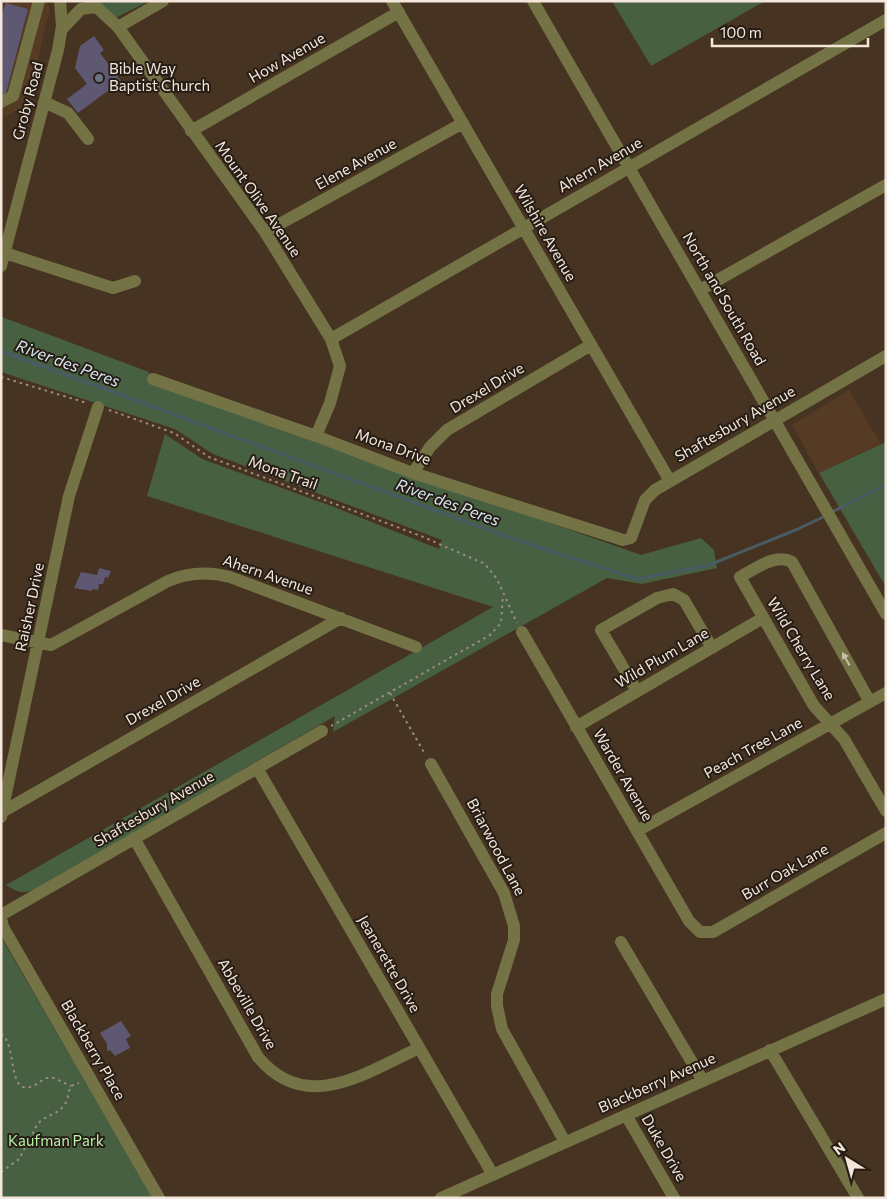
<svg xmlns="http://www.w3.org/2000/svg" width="887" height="1199" font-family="Commissioner,sans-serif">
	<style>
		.built { fill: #553a24 }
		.green { fill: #476042 }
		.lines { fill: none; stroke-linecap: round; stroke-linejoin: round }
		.stream { stroke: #495b64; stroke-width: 3 }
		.building { fill: #5e5872 }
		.path { stroke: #9d8c7e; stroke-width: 2; stroke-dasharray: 2.5 4; stroke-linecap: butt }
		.minor { stroke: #737345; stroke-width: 12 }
		.oneway { fill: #c7bea6 }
		.worship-dot { fill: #6b7280; stroke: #261d15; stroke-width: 2 }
		.labels { text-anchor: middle; stroke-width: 4; stroke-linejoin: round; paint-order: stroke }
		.street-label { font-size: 15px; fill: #f4e6db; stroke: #261d15 }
		.poi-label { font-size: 15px; fill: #f4e6db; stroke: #261d15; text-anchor: start }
		.park-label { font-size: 15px; fill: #b6f2a9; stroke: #261d15 }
		.water-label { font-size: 16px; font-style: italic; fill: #d7e7f2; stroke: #261d15 }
	</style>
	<rect width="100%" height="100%" fill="#473321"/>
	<path class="built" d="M1,1H47L50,9L27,105L1,119Z
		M849,390L881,444L819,473L792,425Z"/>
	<path class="green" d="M97,1H149L117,17L111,16Z
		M612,1H765L651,66Z
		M2,317L149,372L148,381L641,555L701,538L714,550L717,568L642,584L607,578L333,732L335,716L34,890C22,894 17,892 6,885L493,607L147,496L165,434L202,459L334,507L439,549L442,540L213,454L175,429L1,372Z
		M886,442V587L819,473Z
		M1,937L153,1198H1Z"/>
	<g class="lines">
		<path class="stream" d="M1,351L516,540L638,579L709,565L798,529L825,516
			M830,513L886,485"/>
	</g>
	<path class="building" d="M6,3L28,9L6,93L1,95V16Z
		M94,36L104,50L100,53L121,81L78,113L67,99L87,84L75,68L80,46Z
		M99,568L111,571L108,578L105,577L103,584H99L98,590L92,589V591L74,588L81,572L97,575Z
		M121,1021L131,1036L126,1039L130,1048L115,1056L110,1050L107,1051V1044L100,1033Z"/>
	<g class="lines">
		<path class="path" d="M1,377L87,403
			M109,410L174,433L209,457L421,536L485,564L497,579L517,623
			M390,693L425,754
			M331,726L490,635L501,623L503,595
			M1,1034C20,1045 3,1112 45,1078H54L71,1086
			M49,1146L33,1133C40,1113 56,1118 65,1104C69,1098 68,1091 71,1086L79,1083
			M1,1172L19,1159L33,1133"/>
		<path class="minor" d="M90,1L118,27L265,232L331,339L340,366L330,403L316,436
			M392,1L670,481
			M533,1L886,614
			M118,27L163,1
			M62,29L81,9L96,7
			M1,102L13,96L39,1
			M44,102L68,113L88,139
			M191,131L399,12
			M265,232L463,123
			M5,253L113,288L135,281
			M1,266L58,50L62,26L60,1
			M700,290L886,185
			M331,339L886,20
			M153,379L316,436L413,473L623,540L631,538L645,500L655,490L886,356
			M413,473L430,447L447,430L591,345
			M522,632L689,921L700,932H713L886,833
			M1,635L51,645L168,581C189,572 208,571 230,577L416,647
			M637,691L601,630L657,598L673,594L684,600L712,648
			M870,702L792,562C775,553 755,569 740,577L814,706L844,739L886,811
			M576,727L763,618
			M431,764L504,893L514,926V940L497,994V1006L502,1029L565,1142
			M257,768L493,1175
			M2,812L341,618
			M1,817L69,496L98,407
			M637,831L886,693
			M134,838L258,1057C306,1115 365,1073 419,1048
			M1,915L322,731
			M1,918L3,927L159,1198
			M621,942L703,1081
			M770,1050L858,1198
			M626,1115L674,1198
			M441,1198L886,999"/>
	</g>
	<defs><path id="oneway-solid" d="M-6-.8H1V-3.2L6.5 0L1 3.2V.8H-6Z" transform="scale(1.25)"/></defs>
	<use class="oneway" href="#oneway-solid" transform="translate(846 659) rotate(-119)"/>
	<circle class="worship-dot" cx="99" cy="78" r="5"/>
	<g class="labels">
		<g class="street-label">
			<text transform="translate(287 58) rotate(-30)" y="5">How Avenue</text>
			<text transform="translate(28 101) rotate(-75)" y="5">Groby Road</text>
			<text transform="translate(356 164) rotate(-29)" y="5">Elene Avenue</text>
			<text transform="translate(600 165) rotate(-30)" y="5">Ahern Avenue</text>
			<text transform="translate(258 199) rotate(55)" y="5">Mount Olive Avenue</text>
			<text transform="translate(545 233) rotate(60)" y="5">Wilshire Avenue</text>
			<text transform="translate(724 299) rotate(60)" y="5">North and South Road</text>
			<text transform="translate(487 388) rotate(-31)" y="5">Drexel Drive</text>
			<text transform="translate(735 424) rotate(-30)" y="5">Shaftesbury Avenue</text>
			<text transform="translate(393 447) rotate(20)" y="5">Mona Drive</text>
			<text transform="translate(283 473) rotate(20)" y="5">Mona Trail</text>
			<text transform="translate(268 575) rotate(19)" y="5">Ahern Avenue</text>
			<text transform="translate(30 607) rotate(-78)" y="5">Raisher Drive</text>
			<text transform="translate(801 649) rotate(59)" y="5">Wild Cherry Lane</text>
			<text transform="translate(662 658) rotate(-30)" y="5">Wild Plum Lane</text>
			<text transform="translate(163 701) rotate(-30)" y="5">Drexel Drive</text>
			<text transform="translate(753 748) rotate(-29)" y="5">Peach Tree Lane</text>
			<text transform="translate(623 775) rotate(60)" y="5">Warder Avenue</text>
			<text transform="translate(154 809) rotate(-30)" y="5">Shaftesbury Avenue</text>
			<text transform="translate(496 847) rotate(62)" y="5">Briarwood Lane</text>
			<text transform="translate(785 872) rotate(-30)" y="5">Burr Oak Lane</text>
			<text transform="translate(389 964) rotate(60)" y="5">Jeanerette Drive</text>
			<text transform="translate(247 1004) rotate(60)" y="5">Abbeville Drive</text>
			<text transform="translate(93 1050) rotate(60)" y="5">Blackberry Place</text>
			<text transform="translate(657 1083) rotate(-24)" y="5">Blackberry Avenue</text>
			<text transform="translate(664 1148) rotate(60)" y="5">Duke Drive</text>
		</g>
		<g class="poi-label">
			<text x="109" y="74">Bible Way<tspan x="109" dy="17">Baptist Church</tspan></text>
		</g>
		<g class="park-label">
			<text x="56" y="1146">Kaufman Park</text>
		</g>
		<g class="water-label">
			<text transform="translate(68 363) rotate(20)" y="6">River des Peres</text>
			<text transform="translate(448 502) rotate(20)" y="6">River des Peres</text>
		</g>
	</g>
	<rect width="887" height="1199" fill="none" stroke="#f4e6db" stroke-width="5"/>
	<g transform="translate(847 1159) rotate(323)" stroke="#261d15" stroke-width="4" paint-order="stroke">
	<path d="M0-4L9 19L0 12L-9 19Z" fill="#f4e6db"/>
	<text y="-8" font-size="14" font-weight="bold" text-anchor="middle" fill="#f4e6db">N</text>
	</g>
	<path d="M712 38v8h156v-8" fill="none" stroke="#f4e6db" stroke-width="2.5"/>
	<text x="720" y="38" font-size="15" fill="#f4e6db" stroke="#261d15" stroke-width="4" paint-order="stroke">100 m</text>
</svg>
